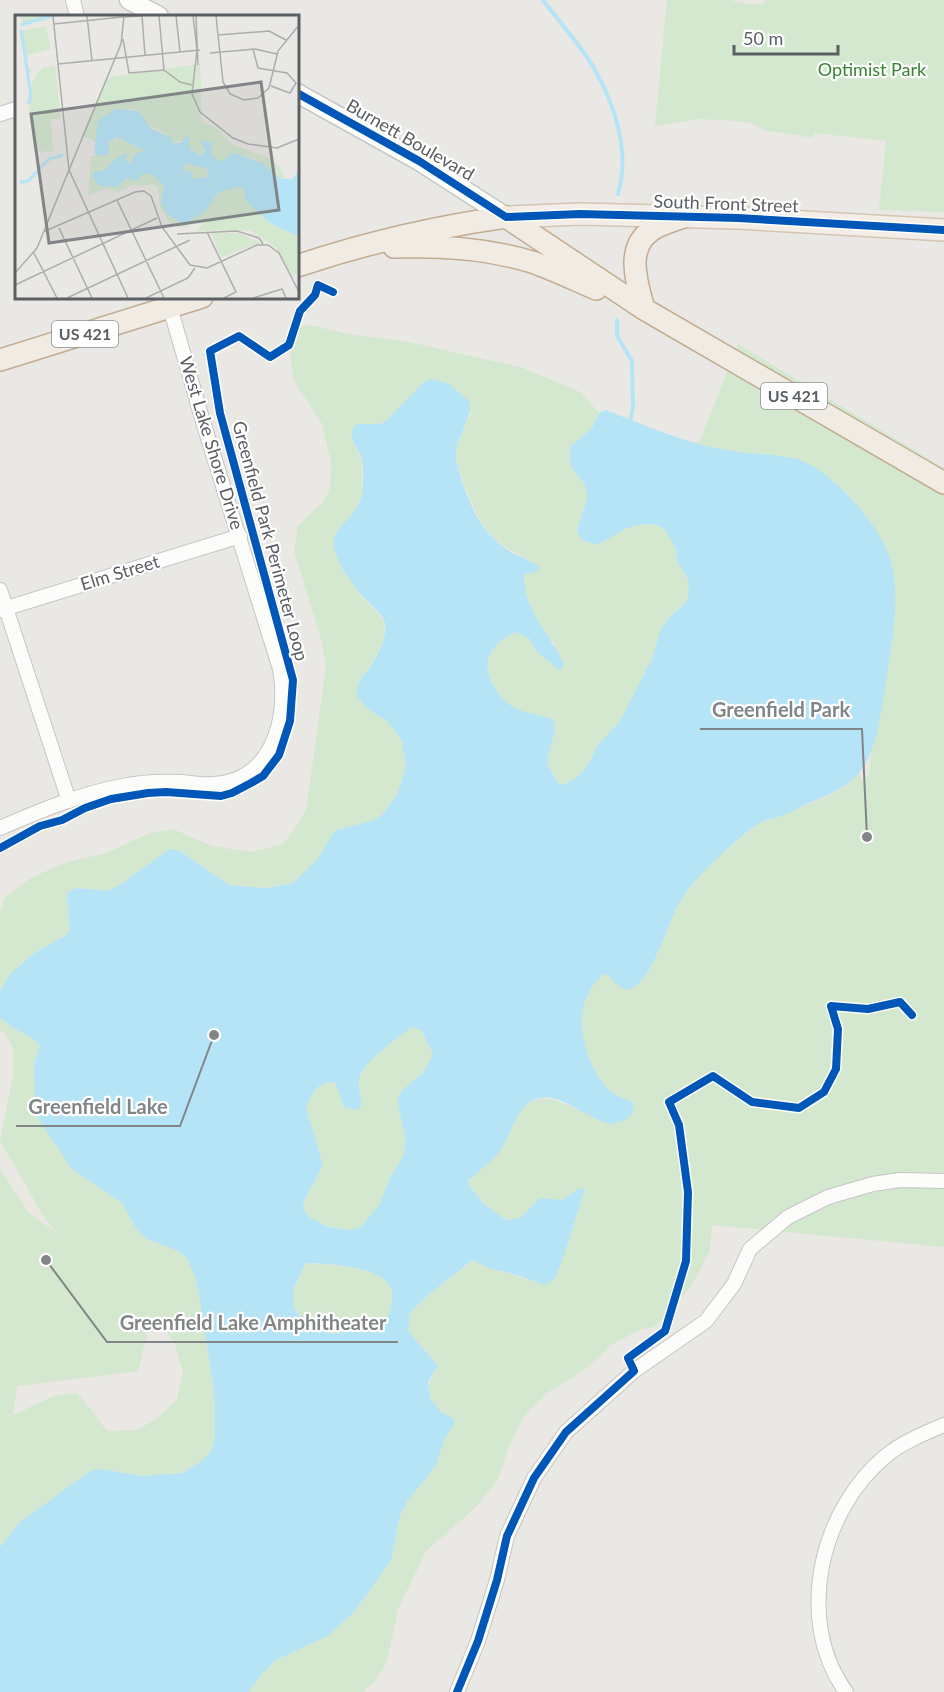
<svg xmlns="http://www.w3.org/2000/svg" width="944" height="1692" font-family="Lato,sans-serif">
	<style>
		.green { fill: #d4e7cf; fill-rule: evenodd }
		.water { fill: #b6e4f7; fill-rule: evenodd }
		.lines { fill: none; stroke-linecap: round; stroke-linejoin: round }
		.stream { stroke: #b6e4f7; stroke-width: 4 }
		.minor-casing { stroke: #c5c5c5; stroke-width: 16 }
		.secondary-casing { stroke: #c6c7c7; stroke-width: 21 }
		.primary-casing { stroke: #d3c5b1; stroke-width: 24 }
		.trunk-casing { stroke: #c2ad92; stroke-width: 24 }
		.minor { stroke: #fcfcfb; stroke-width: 14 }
		.secondary { stroke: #fcfcfb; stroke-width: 18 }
		.primary { stroke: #f2eee7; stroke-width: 21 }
		.trunk { stroke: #f0ece4; stroke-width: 21 }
		.cycleway-casing { stroke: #fff; stroke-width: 11 }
		.cycleway { stroke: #0057b8; stroke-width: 8 }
		.labels { text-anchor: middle; stroke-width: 4.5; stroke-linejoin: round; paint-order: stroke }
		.shield { fill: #fff; stroke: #8c8f92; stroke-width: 1.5 }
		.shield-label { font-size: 16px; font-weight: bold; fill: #5a5f63 }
		.park-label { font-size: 18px; fill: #388331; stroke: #fff }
		.street-label { font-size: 18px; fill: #5a5f63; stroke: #fff }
		.inset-river { fill: none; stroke: #b6e4f7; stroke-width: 3 }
		.inset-road { fill: none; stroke: #acadac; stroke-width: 1.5 }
		.view { fill: #828587; fill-opacity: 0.15; stroke: #828587; stroke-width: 3 }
		.inset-edge { fill: none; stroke: #5a5f63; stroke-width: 3 }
		.leader { fill: none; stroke: #828587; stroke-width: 2 }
		.callout-dot { fill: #828587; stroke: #fff; stroke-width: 2 }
		.callout-label { font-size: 20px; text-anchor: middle; font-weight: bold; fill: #828587; stroke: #fff; stroke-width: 4.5; stroke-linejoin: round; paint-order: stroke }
	</style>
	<rect width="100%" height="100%" fill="#eae8e4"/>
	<path class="green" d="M667,0H730L741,3L763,5L766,0H944V212L879,210L886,141L814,133L813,138L764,130L751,123L736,121L699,119L655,126Z
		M309,325L349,334L409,342L523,368L580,392L599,413L592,428L570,447L569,459L573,470L584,483L588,496L577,531L597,545L627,528L643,524L657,525L665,530L676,548L677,561L688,580L689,594L685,603L668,619L662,627L651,661L620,721L598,745L586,768L577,777L563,785L557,782L547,763L555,730L553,719C540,716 525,713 513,707C503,701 497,693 492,683C480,658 493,643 516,632L530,639L537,652L556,646C544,631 516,594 524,573C526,569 531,565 533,562C491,542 483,531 466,489C461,477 456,465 456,452C457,439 466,425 471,413L423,383L386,421L379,424H356L351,437L362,462V493L359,506L354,514L336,532C343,549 350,577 359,593C364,602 375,608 381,617C394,635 369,668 358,683L367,708L388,721L402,741L406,766L397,795L381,816L374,820L334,831L318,859L293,883L267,888L229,885L180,851L133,875L124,883L107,891L76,888L67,893L70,930C61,941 46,945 34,953C19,963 9,976 0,991V913L4,899L32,877L68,862L107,853L147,834L173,829L212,846L250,852L284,844L306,811L326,667L322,642L294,551L298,526L325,500L330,488L331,461L321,422L294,381L290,354L296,327Z
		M738,344L944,468V1247L712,1225L710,1251L692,1285L663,1319L653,1327L639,1330L613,1344L583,1371L550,1391L526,1413L507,1451L498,1480L474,1509L426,1551L398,1609L387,1661L375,1681L363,1692H248L263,1673L276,1660L328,1636L354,1612L392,1559L397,1528L401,1514L408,1500L436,1466L444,1440L454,1424C431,1400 418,1400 438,1366L408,1331L410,1313L428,1295L474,1260C495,1272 518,1275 541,1284L562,1261L578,1211L531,1207L520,1218L506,1220L482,1202L468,1184C476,1170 491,1163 500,1150C507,1141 509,1130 514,1120C531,1089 552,1098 578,1110L612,1092C591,1076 576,1030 583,1004C587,991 594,982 605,974L610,976L652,965L678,903L713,860L758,824L829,796L840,790L859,772L862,781L869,775L881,655L661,471L701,439Z
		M0,1017C11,1030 28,1034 40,1045L34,1065L73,1170L122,1203L137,1230L147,1239L178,1251L186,1257L196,1278L214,1389L215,1439L211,1451L203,1460L182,1473L140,1476L103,1469L20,1522L0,1547V1169L29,1213L58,1234L47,1222L0,1141L13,1076V1048L5,1033L0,1031ZM151,1318L160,1325L174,1341L183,1373L177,1399L158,1418L137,1430L107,1431L90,1408L77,1393L54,1396L13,1415L17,1386L138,1371Z
		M413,1027L422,1031L433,1054L423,1073L402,1090L397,1099L406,1141L404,1154L391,1176L379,1205L361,1228L350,1230L328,1227L309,1217L303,1207L304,1201L323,1165L306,1107C314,1092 316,1082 336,1082L344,1107L361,1105C360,1095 357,1085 360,1076C365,1061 399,1036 413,1027Z
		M306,1263C329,1265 386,1264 392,1292C394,1300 389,1312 387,1320L380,1325L332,1334L307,1325L294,1308V1287Z"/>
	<path class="water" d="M432,379L449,384L470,402C472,421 456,436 456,455C456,470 471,507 479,520C486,532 497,542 508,550C518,557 531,559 540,568L536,572L524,574C522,609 550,633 564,664L561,671L537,652L530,639L516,632C493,643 480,658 492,683C497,693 503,701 513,707C525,713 540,715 553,719L555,730L547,763L557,782L563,785L577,777L586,768L598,745L620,721L651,661L662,627L668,619L685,603L689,594L688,580L677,560L676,548L665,530L657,525L643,524L627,528L597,545L582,540L577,531L588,496L584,483L573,470L569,459L570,447L592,428L599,413L606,410C638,423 680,440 714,448C741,454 770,453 796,459C826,466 868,514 882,540C901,575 896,616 890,653C886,683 880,735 867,761C854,785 832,794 809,803C800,807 792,812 784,815C775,818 765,820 758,824C750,829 743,836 736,841C715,859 698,876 682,898C669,916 651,990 627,989C616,989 614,977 605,974C569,999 580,1056 606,1087C613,1095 624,1099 634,1103L632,1114L625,1120L612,1124C590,1120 572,1102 551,1098C518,1093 514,1131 500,1151C491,1162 480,1170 469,1180L468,1184L483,1203L506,1220L520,1218L540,1198L563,1200L580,1188L585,1189L562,1261L554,1279L547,1284H541L523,1277L489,1268L473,1260L428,1295L410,1313L408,1331L438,1366L428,1382L430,1398L441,1412L454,1419V1424L444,1440L436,1466L408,1500L401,1514L397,1528L392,1559L354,1612L328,1636L276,1660L263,1673L248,1692H0V1547L20,1522L92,1470L103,1469L140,1476L182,1473L203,1460L211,1451L215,1439L214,1389L196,1278L186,1257L178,1251L147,1239L137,1230L122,1203L73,1170L36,1115L34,1065L40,1045C28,1033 11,1030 0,1017V991L11,973L34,953L65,936L70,930L67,893L76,888L107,891L124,883L133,875L170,849L180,851L229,885L267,888L293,883L318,859L334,831L374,820L381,816L397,795L406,766L402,741L388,722L367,708L357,696C358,691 357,686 359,682C361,677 367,672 370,667C377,657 387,638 385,624C383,612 366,602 359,592C348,579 339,565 334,548C328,529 359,517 362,494C363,485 364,470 362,461C359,447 345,438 356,424H379L386,421L423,383ZM413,1027L422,1031L433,1054L423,1073L402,1090L397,1100L406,1141L404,1154L391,1176L379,1205L361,1227L350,1230L328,1227L309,1217L303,1207L304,1201L323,1165L306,1107C314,1092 316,1082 335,1082L344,1107L356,1110L362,1105C360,1095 357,1085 360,1076C365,1061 399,1036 413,1027ZM306,1263C328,1264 386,1265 392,1292C394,1299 389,1312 387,1320L380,1325L332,1334L307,1325L294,1308V1287Z"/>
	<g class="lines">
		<path class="stream" d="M543,0C560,23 581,45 595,70C616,107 630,153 618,194
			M617,320V336L632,361L633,406L630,423"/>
		<defs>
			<path id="minor" d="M73,0L77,16
				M0,114L16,109
				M0,590L69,801
				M0,610L240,536
				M0,828C39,811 80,794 122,786C141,782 161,781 181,782C192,783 203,785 213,784C272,781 289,719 280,669L204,425L167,297
				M457,1692L478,1641L497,1580L507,1536L534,1478L566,1432L634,1371L706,1321L734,1284L750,1249L788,1217L828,1197L873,1184L900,1180L944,1181
				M846,1692C794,1620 820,1509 887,1455C903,1442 925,1433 944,1425"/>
			<path id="secondary" d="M129,0L159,16
				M297,93L419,161L506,217"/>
			<path id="primary" d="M506,217L580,214L738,218L944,230"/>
			<path id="trunk" d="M394,247C443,246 485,248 532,262C553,269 575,280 596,289
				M297,266C366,243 434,227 506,217L644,309L944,483
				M644,309C636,280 623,242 659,226C668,222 677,219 686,216
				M0,360L202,297"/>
		</defs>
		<use href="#minor" class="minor-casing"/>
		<use href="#secondary" class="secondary-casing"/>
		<use href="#primary" class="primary-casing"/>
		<use href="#trunk" class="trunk-casing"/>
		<use href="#minor" class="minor"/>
		<use href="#secondary" class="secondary"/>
		<use href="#primary" class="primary"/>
		<use href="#trunk" class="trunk"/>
		<defs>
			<path id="cycleway" d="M297,93L419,161L506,217L580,214L738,218L944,230
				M0,848L40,826L62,820L85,808L111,799L148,793L166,792L221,796L232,793L251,783L263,776L279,755L290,721L293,680L220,413L210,351L239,336L270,357L289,345L300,311L315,295L318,285L333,292
				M457,1692L478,1641L497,1580L507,1536L534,1478L566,1432L634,1371L628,1358L665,1331L686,1261L688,1192L679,1125L669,1102L713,1076L752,1102L799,1108L824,1092L836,1069L838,1029L831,1006L868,1009L900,1002L912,1015"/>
		</defs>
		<use href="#cycleway" class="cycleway-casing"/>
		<use href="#cycleway" class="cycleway"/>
	</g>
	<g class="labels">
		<g class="shield">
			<rect x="52" y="321" width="66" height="26" rx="4.5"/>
			<rect x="761" y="383" width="66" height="26" rx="4.5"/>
		</g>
		<g class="shield-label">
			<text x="85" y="340">US 421</text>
			<text x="794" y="402">US 421</text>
		</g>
		<g class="park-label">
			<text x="872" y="76">Optimist Park</text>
		</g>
		<g class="street-label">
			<text transform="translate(410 140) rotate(30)" y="6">Burnett Boulevard</text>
			<text transform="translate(726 204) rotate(2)" y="6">South Front Street</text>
			<text transform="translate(211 443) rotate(73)" y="6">West Lake Shore Drive</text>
			<text transform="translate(270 541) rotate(75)" y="6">Greenfield Park Perimeter Loop</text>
			<text transform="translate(120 573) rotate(-17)" y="6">Elm Street</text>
		</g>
	</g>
	<g transform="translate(15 15)">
		<rect width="284" height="284" fill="#eae8e4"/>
		<path d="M6,1H34V2L30,6L8,8ZM31,11L36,34L13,40L12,51L17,55L13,62L7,16ZM185,49L187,107L201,112L216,129L256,144L264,151L271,165L260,161L239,144L219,138L205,147L196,139L198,129L190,133L186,141L174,134L171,124L157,128L153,120L132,109L123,94L106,95L85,129L67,120L91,63ZM40,51L46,104H36L38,136L19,137L14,92L17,67L28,52ZM103,123L130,136L123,138L116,148L110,145L111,139L89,156H81L78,163L85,171L102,172L112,163L120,166L127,159L135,158L149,171L146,187L153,200L169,209L192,195L203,177L227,171L232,185L255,208L283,221V257L278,262L261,232L234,215L181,216L199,198L189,206H176L171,213L156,210L145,192L143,173L139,170H118L103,177L90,174L73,181L76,141L90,138L93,127ZM169,148L191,153L194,162L176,164L178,160L166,152ZM224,218L246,228L206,242L196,218Z" fill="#d4e7cf"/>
		<path d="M101,94L123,96L137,114L155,122L157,128H165L174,120V134L186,141L190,135L185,125L198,128L196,139L205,147L219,138L247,148L266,164H277L283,157V221L255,208L232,187L227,171L203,177L192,195L169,209L153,200L146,188L149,171L135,158L127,159L122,166L112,163L102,172L85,171L77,161L80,156H89L101,143L113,138L110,145L116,148L121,138L130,136L102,122L93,128L95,139L84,141L79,138L83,106ZM169,148L191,153L194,162L176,164L178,158L168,154Z" fill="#b6e4f7" fill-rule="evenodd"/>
		<path class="inset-river" d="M6,10L36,1M6,15L16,80L13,89M5,167L13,166L34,144L48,140"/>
		<path class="inset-road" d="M72,1L77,46M109,1L106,29L54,155L113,283M127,1L130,40M144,1L149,55M161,1L165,37M178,1L182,35L177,79L185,97L218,123L233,129L262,133L284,124M181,1L183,50M201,1L208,67L215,79L229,85L243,83L254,73L263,36L284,10M107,2L128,1M39,9L107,2M203,20L254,16L271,25M108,24L114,58L149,55M238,34L243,53L272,58L281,68L275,78L256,71M195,38L240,34L262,39M43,49L185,35M149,55L165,67L177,70M102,185L149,283M44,213L77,283M28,217L120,177L129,176L136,181L147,212L175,250L192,253L242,230H253L264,238L284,277M192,217L221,277L209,283M162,219L222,216L244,223L248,229M19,238L42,283M0,258L22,233L54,155L38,1M0,270L142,203M52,283L175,225M131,283L173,263L180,253M238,283L267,274L271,283"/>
		<path class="view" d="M246,67L264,195L34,228L16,99Z"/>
		<rect width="284" height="284" class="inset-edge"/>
	</g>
	<path class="leader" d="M867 837L862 729H700M214 1035L180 1126H16M46 1260L107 1342H398"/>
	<g class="callout-dot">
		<circle cx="867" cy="837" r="6"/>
		<circle cx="214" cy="1035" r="6"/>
		<circle cx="46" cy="1260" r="6"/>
	</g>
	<g class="callout-label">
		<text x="781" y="717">Greenfield Park</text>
		<text x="98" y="1114">Greenfield Lake</text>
		<text x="253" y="1330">Greenfield Lake Amphitheater</text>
	</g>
	<path d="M734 45v9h104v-9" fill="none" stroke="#5a5f63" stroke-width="3"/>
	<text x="743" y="45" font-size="18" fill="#5a5f63" stroke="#ffffff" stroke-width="4.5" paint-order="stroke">50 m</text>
</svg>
